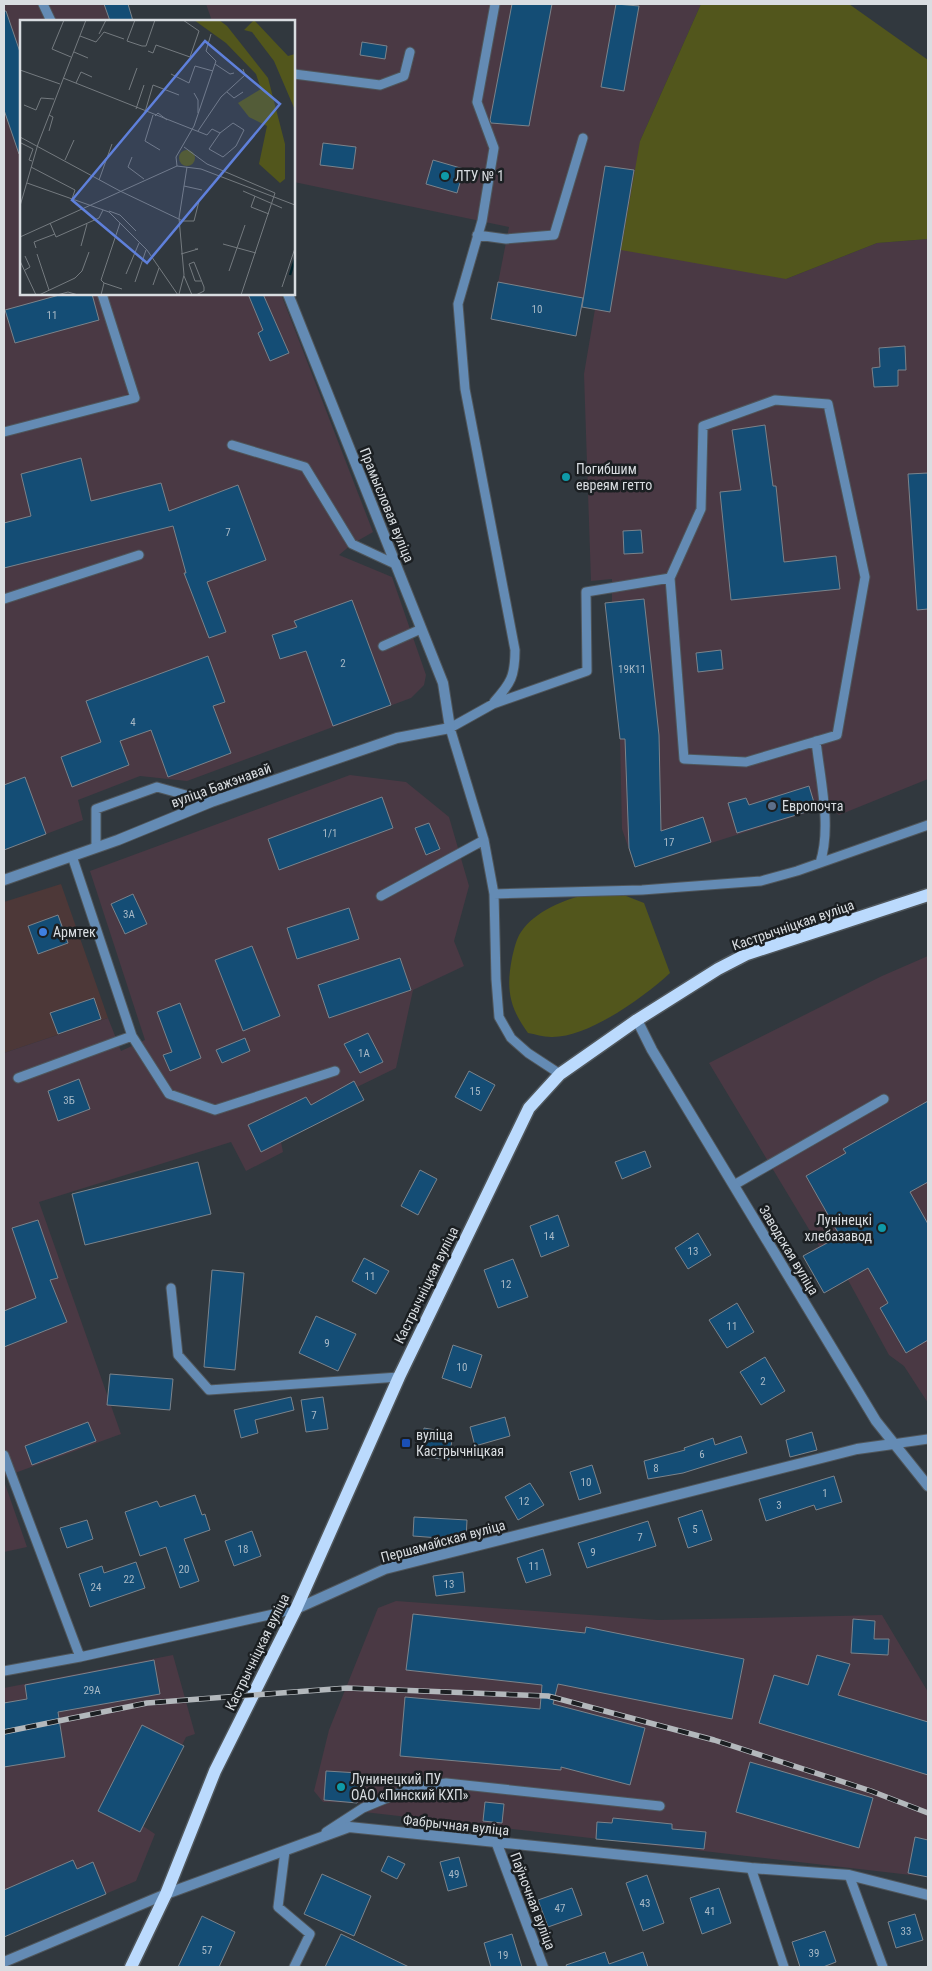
<svg xmlns="http://www.w3.org/2000/svg" width="932" height="1971" font-family="'Roboto Condensed',sans-serif">
	<style>
		.commercial { fill: #4d3838 }
		.industrial { fill: #4a3944 }
		.green { fill: #52561c }
		.building { fill: #144d75; stroke: #7b838b }
		.lines { fill: none; stroke-linecap: round; stroke-linejoin: round }
		.service-casing { stroke: #4f565b; stroke-width: 11 }
		.minor-casing { stroke: #4f565b; stroke-width: 12 }
		.tertiary-casing { stroke: #4f565b; stroke-width: 12 }
		.primary-casing { stroke: #4f565b; stroke-width: 15 }
		.service { stroke: #648bb4; stroke-width: 9 }
		.minor { stroke: #648bb4; stroke-width: 10 }
		.tertiary { stroke: #648bb4; stroke-width: 10 }
		.primary { stroke: #bbdafd; stroke-width: 12 }
		.rail-casing { stroke: #b3b8bc; stroke-width: 5.5 }
		.rail { stroke: #1b1f22; stroke-width: 4; stroke-dasharray: 11; stroke-linecap: butt }
		.culture-dot { fill: #0f9aa8; stroke: #1b1f22; stroke-width: 2 }
		.service-dot { fill: #5c6f8a; stroke: #1b1f22; stroke-width: 2 }
		.shop-dot { fill: #3f7fe0; stroke: #1b1f22; stroke-width: 2 }
		.transit-dot { fill: #1a4fb4; stroke: #1b1f22; stroke-width: 2 }
		.labels { text-anchor: middle; stroke-width: 5; stroke-linejoin: round; paint-order: stroke }
		.number-label { font-size: 11px; fill: #a8b9c6 }
		.poi-label { font-size: 14px; fill: #d9dde1; stroke: #1b1f22; text-anchor: start }
		.street-label { font-size: 14px; fill: #d9dde1; stroke: #1b1f22 }
		.inset-river { fill: none; stroke: #00212a; stroke-width: 2.5 }
		.inset-road { fill: none; stroke: #747a7f; stroke-width: 1 }
		.view { fill: #5f80db; fill-opacity: 0.15; stroke: #5f80db; stroke-width: 2.5 }
		.inset-edge { fill: none; stroke: #d9dde1; stroke-width: 2.5 }
	</style>
	<rect width="100%" height="100%" fill="#31383e"/>
	<path class="commercial" d="M61,884L108,1018L4,1053V902Z"/>
	<path class="industrial" d="M4,4H126L132,21H21V294H281L373,532L352,544L339,555L392,577L426,675L424,685L411,698L187,781L140,776L78,800L83,820L4,850Z
		M206,4H701L640,141L786,279L877,243L928,239V779L839,815L828,806L635,867L622,829L620,739L605,603L612,602V579L591,581L584,374L595,309L582,307L576,336L491,319L509,227L294,182V21H212Z
		M350,775L406,782L449,817L469,886L454,941L464,966L413,990L396,1068L357,1087L364,1100L281,1142L283,1152L246,1171L231,1142L39,1202L121,1434L4,1477V1053L108,1018L121,1051L145,1040L90,871Z
		M928,956V1403L904,1366L889,1355L848,1280L824,1293L803,1256L819,1246L709,1063L882,976Z
		M4,1481L27,1547L4,1552Z
		M396,1601L658,1620L882,1615L928,1692V1877L364,1812L362,1803L323,1802L314,1791L329,1730L378,1608Z
		M173,1655L195,1734L186,1737L143,1826L155,1834L136,1881L4,1937V1688Z"/>
	<path class="green" d="M701,4H849L928,60V239L877,243L786,279L621,250L640,141Z
		M589,894H621L644,903L670,973C644,997 588,1038 551,1037C543,1037 535,1034 528,1033C509,1007 506,989 512,958C514,950 516,939 521,932C535,911 565,899 589,894Z"/>
	<path class="building" d="M104,4H128L133,21H110Z
		M512,4H552L529,126L491,123L490,120Z
		M616,4L639,6L624,91L601,87Z
		M4,11H6L21,55V154H19L4,110Z
		M362,42L387,46L385,59L360,55Z
		M323,143L356,147L353,169L320,165Z
		M433,160L464,169L457,193L426,184Z
		M605,166L634,170L610,312L582,307Z
		M498,282L583,298L576,336L491,319Z
		M63,294H92L99,320L15,343L5,310Z
		M248,294H263L289,353L270,361L258,333L263,330Z
		M905,346L906,370H898V386L874,387L872,368L880,367L879,348Z
		M765,425L773,486H776L784,562L836,556L840,589L731,600L720,492L741,490L732,430Z
		M81,458L91,501L161,483L169,511L238,485L266,560L207,582L226,632L209,638L184,573H186L173,526L4,568V523L31,516L21,474Z
		M928,473V609L917,610L908,474Z
		M641,530L643,553L624,554L623,531Z
		M644,599L659,735L661,831L703,817L711,842L635,867L629,848L625,739H620L605,603Z
		M352,600L391,705L333,726L306,651L280,659L272,635L297,627L294,621Z
		M721,650L723,669L698,672L696,653Z
		M208,656L225,702L213,706L231,753L168,777L151,730L120,741L129,765L72,787L61,757L101,742L86,701Z
		M25,777L46,834L4,850V785Z
		M809,786L816,809L737,833L728,803L746,798L749,805Z
		M382,797L393,828L279,870L268,839Z
		M429,823L440,849L426,855L415,828Z
		M133,894L147,924L125,934L111,904Z
		M349,908L359,939L297,959L287,928Z
		M58,915L68,943L38,954L28,926Z
		M252,946L280,1016L243,1031L215,960Z
		M400,958L411,990L329,1018L318,985Z
		M94,998L101,1019L58,1034L50,1013Z
		M180,1003L201,1058L170,1071L163,1055L172,1052L157,1012Z
		M368,1033L383,1062L360,1073L344,1044Z
		M245,1038L250,1051L222,1063L216,1050Z
		M469,1071L495,1085L481,1111L455,1097Z
		M79,1079L90,1109L58,1121L48,1091Z
		M354,1081L364,1100L261,1152L248,1125L306,1097L311,1105Z
		M928,1101V1182L910,1192L928,1224V1340L906,1353L880,1308L888,1303L868,1268L824,1293L803,1256L840,1236L806,1176L846,1153L843,1149Z
		M645,1151L651,1167L622,1179L615,1162Z
		M198,1162L211,1214L85,1245L72,1194Z
		M420,1170L437,1179L418,1215L401,1206Z
		M558,1215L569,1246L541,1257L530,1226Z
		M38,1220L58,1278L50,1280L67,1322L4,1347V1311L36,1298L12,1228Z
		M698,1233L711,1255L688,1269L675,1248Z
		M364,1258L389,1271L376,1294L352,1281Z
		M513,1259L528,1297L498,1308L484,1270Z
		M212,1270L244,1273L235,1370L204,1367Z
		M737,1303L754,1332L727,1348L709,1320Z
		M316,1316L356,1334L338,1371L299,1353Z
		M453,1345L482,1355L471,1388L442,1378Z
		M765,1357L785,1391L761,1405L740,1372Z
		M110,1374L173,1379L170,1410L107,1405Z
		M291,1397L294,1410L255,1420L258,1433L241,1438L234,1410Z
		M323,1397L328,1429L306,1432L301,1400Z
		M505,1417L510,1436L475,1446L470,1427Z
		M88,1422L96,1441L32,1465L25,1446Z
		M424,1428L453,1433L449,1460L420,1456Z
		M812,1432L817,1450L790,1457L786,1440Z
		M741,1436L747,1453L683,1473L648,1479L644,1461L685,1450L684,1448L713,1438L715,1445Z
		M592,1465L601,1493L579,1500L570,1472Z
		M834,1476L842,1502L816,1510L814,1505L766,1521L759,1499Z
		M530,1483L544,1505L518,1520L505,1497Z
		M195,1495L202,1515L205,1514L210,1530L184,1539L199,1581L180,1588L166,1547L140,1556L125,1512L157,1501L160,1507Z
		M702,1510L712,1540L688,1548L678,1518Z
		M414,1517L467,1520L466,1540L413,1536Z
		M87,1520L93,1539L67,1548L60,1528Z
		M648,1521L656,1546L587,1568L578,1543Z
		M252,1531L261,1556L234,1566L225,1541Z
		M543,1549L551,1575L526,1583L517,1558Z
		M136,1562L145,1588L90,1607L79,1574L102,1566L104,1573Z
		M463,1572L465,1592L436,1596L433,1576Z
		M413,1614L585,1633L586,1627L744,1659L732,1719L558,1684L553,1704L645,1728L630,1785L561,1767V1770L400,1756L405,1697L540,1709L542,1685L406,1670Z
		M853,1619L875,1621L874,1639H889L888,1655L851,1653Z
		M817,1655L850,1664L838,1695L928,1722V1775L759,1723L774,1675L808,1685Z
		M154,1660L160,1694L58,1712L65,1757L4,1767V1703L27,1699L25,1685Z
		M142,1725L184,1746L140,1832L98,1811Z
		M750,1762L873,1798L859,1848L736,1812Z
		M326,1771L359,1773L357,1803L324,1800Z
		M485,1802L504,1804L502,1823L483,1821Z
		M613,1818L672,1824V1829L706,1832L704,1849L596,1839L597,1822L612,1823Z
		M915,1837L928,1840V1877L908,1873Z
		M388,1856L405,1864L397,1879L381,1871Z
		M459,1857L467,1886L448,1891L440,1862Z
		M73,1860L77,1869L93,1862L106,1894L4,1937V1890Z
		M322,1874L371,1896L354,1936L304,1914Z
		M647,1875L664,1923L643,1931L626,1883Z
		M572,1888L582,1915L548,1927L538,1900Z
		M719,1888L731,1923L702,1934L690,1898Z
		M915,1914L923,1940L896,1948L888,1922Z
		M202,1916L235,1932L219,1967H178Z
		M825,1931L836,1962L823,1967H800L792,1942Z
		M341,1934L409,1967H325Z
		M512,1934L522,1967H491L484,1943Z
		M605,1952L609,1964L643,1952L648,1967H567L566,1965Z"/>
	<g class="lines">
		<defs>
			<path id="service" d="M43,4L51,21
				M294,74L380,85L404,76L410,52
				M477,235L506,239L554,235L583,138
				M4,432L135,398L102,294
				M232,445L305,467L352,544L395,564
				M4,599L139,555
				M383,646L421,629
				M494,702C511,683 515,676 515,650L465,389L458,304L482,221L494,148L477,102L495,4
				M816,741C820,779 832,827 820,863
				M96,846V809L157,787L211,802
				M72,856L132,1036L169,1094L215,1110L335,1071
				M494,894L642,890L761,881L797,871L928,825
				M381,896L484,840
				M560,1074L528,1053L511,1038L499,1017L496,979L494,894L484,840L450,728L493,704L587,671L586,592L670,578L701,509L703,426L775,400L828,404L865,577L837,735L746,762L684,759L670,578
				M18,1078L132,1036
				M734,1185L884,1099
				M171,1288L178,1355L209,1390L399,1377
				M893,1444L928,1439
				M4,1455L80,1657
				M4,1671L80,1657L296,1609
				M326,1832L363,1808L411,1788L446,1783L660,1806
				M285,1851L278,1907L310,1934L294,1967
				M751,1868L784,1967
				M849,1875L883,1967"/>
			<path id="minor" d="M4,880L118,840L211,802L397,738L450,728L443,683L288,294
				M296,1609L385,1569L857,1449L893,1444
				M497,1844L543,1967
				M4,1962L166,1894"/>
			<path id="tertiary" d="M637,1020L652,1050L876,1421L928,1486
				M166,1894L349,1827L751,1868L849,1875L928,1895"/>
			<path id="primary" d="M131,1967L166,1894L215,1771L296,1609L399,1377L529,1108L560,1074L637,1020L718,969L747,954L928,895"/>
		</defs>
		<use href="#service" class="service-casing"/>
		<use href="#minor" class="minor-casing"/>
		<use href="#tertiary" class="tertiary-casing"/>
		<use href="#primary" class="primary-casing"/>
		<use href="#service" class="service"/>
		<use href="#minor" class="minor"/>
		<use href="#tertiary" class="tertiary"/>
		<use href="#primary" class="primary"/>
		<defs>
			<path id="rail" d="M4,1732L147,1703L347,1688L548,1696L714,1740L871,1791L928,1813"/>
		</defs>
		<use href="#rail" class="rail-casing"/>
		<use href="#rail" class="rail"/>
	</g>
	<g class="culture-dot">
		<circle cx="445" cy="176" r="5"/>
		<circle cx="566" cy="477" r="5"/>
		<circle cx="882" cy="1228" r="5"/>
		<circle cx="341" cy="1787" r="5"/>
	</g>
	<circle class="service-dot" cx="772" cy="806" r="5"/>
	<circle class="shop-dot" cx="43" cy="932" r="5"/>
	<rect class="transit-dot" x="401" y="1438" width="10" height="10" rx="2.5"/>
	<g class="labels">
		<g class="number-label">
			<text x="537" y="313">10</text>
			<text x="52" y="319">11</text>
			<text x="228" y="536">7</text>
			<text x="343" y="667">2</text>
			<text x="632" y="673">19К11</text>
			<text x="133" y="726">4</text>
			<text x="330" y="837">1/1</text>
			<text x="669" y="846">17</text>
			<text x="129" y="918">3А</text>
			<text x="364" y="1057">1А</text>
			<text x="475" y="1095">15</text>
			<text x="69" y="1104">3Б</text>
			<text x="549" y="1240">14</text>
			<text x="693" y="1255">13</text>
			<text x="370" y="1280">11</text>
			<text x="506" y="1288">12</text>
			<text x="732" y="1330">11</text>
			<text x="327" y="1347">9</text>
			<text x="462" y="1371">10</text>
			<text x="763" y="1385">2</text>
			<text x="314" y="1419">7</text>
			<text x="702" y="1458">6</text>
			<text x="656" y="1472">8</text>
			<text x="586" y="1486">10</text>
			<text x="825" y="1497">1</text>
			<text x="524" y="1505">12</text>
			<text x="779" y="1509">3</text>
			<text x="695" y="1533">5</text>
			<text x="640" y="1541">7</text>
			<text x="243" y="1553">18</text>
			<text x="593" y="1556">9</text>
			<text x="534" y="1570">11</text>
			<text x="184" y="1573">20</text>
			<text x="129" y="1583">22</text>
			<text x="449" y="1588">13</text>
			<text x="96" y="1591">24</text>
			<text x="92" y="1694">29А</text>
			<text x="454" y="1878">49</text>
			<text x="645" y="1907">43</text>
			<text x="560" y="1912">47</text>
			<text x="710" y="1915">41</text>
			<text x="906" y="1935">33</text>
			<text x="207" y="1954">57</text>
			<text x="814" y="1957">39</text>
			<text x="503" y="1959">19</text>
		</g>
		<g class="poi-label">
			<text x="455" y="181">ЛТУ № 1</text>
			<text x="576" y="474">Погибшим<tspan x="576" dy="16">евреям гетто</tspan></text>
			<text x="782" y="811">Европочта</text>
			<text x="53" y="937">Армтек</text>
			<text x="872" y="1225" text-anchor="end">Лунінецкі<tspan x="872" dy="16">хлебазавод</tspan></text>
			<text x="416" y="1440">вуліца<tspan x="416" dy="16">Кастрычніцкая</tspan></text>
			<text x="351" y="1784">Лунинецкий ПУ<tspan x="351" dy="16">ОАО «Пинский КХП»</tspan></text>
		</g>
		<g class="street-label">
			<text transform="translate(387 505) rotate(68)" y="5">Прамысловая вуліца</text>
			<text transform="translate(221 785) rotate(-20)" y="5">вуліца Бажэнавай</text>
			<text transform="translate(793 925) rotate(-19)" y="5">Кастрычніцкая вуліца</text>
			<text transform="translate(789 1250) rotate(59)" y="5">Заводская вуліца</text>
			<text transform="translate(426 1285) rotate(-64)" y="5">Кастрычніцкая вуліца</text>
			<text transform="translate(443 1541) rotate(-15)" y="5">Першамайская вуліца</text>
			<text transform="translate(257 1652) rotate(-64)" y="5">Кастрычніцкая вуліца</text>
			<text transform="translate(456 1825) rotate(6)" y="5">Фабрычная вуліца</text>
			<text transform="translate(533 1901) rotate(69)" y="5">Паўночная вуліца</text>
		</g>
	</g>
	<g transform="translate(20 20)">
		<rect width="275" height="275" fill="#31383e"/>
		<path d="M174,0H199L207,6L248,58L265,124V159L260,163L239,144L247,106L229,97L218,83L241,69L236,54L206,23ZM234,0L268,36L275,34V90L254,41L232,12L224,10ZM159 138a8 8 0 1 1 16 0a8 8 0 1 1-16 0Z" fill="#52561c"/>
		<path class="inset-river" d="M270,255L275,239"/>
		<path class="inset-road" d="M44,0L32,29L51,37M115,0L107,21L122,26H126L135,0M79,14L86,0M60,16L76,22L84,12L104,19M128,31L133,33L136,25L170,37L179,11L163,0M54,32L68,38M195,44L210,54L214,53M0,50L40,64M151,54L169,63L175,46L193,51M43,58L187,115L192,109L200,113L213,103L224,110L216,126L203,137L189,129L200,113M56,63L61,52L72,57M109,70L117,48M207,72L214,78L223,72M174,73L178,80V93M4,85L16,90L21,78L34,79M116,89L124,65M125,92L133,65L159,75M29,95L33,97L29,111M133,95L125,121L140,130M135,96L138,93L147,100M178,111L201,77L225,55L223,49M0,117L100,171L163,201H174L179,181M1,123L13,129L9,140L12,141M164,127L187,144L255,173L221,275M112,137L108,147L124,159M45,140L54,120M157,146L156,137L174,106L196,41L186,31L191,14M11,147L55,170L52,179M79,160L92,124M7,163L89,192L127,230L158,275M164,166L182,170M223,171L262,188M235,176L231,187L249,194M0,186L18,124L66,0M89,191L100,195L116,211M30,203L36,217L79,198L83,190M0,217L157,146L181,149L275,185M203,224L236,233M61,226L67,204M16,228L14,222L35,214M17,234L29,270M161,234L178,229H175M0,241L16,275M5,250L10,247L5,236M209,251L225,205M106,254L119,223M164,256L172,275M115,262L126,230M84,263L102,269M133,265L139,248M262,267L275,228M159,274L164,255L159,198L167,147M19,275L55,258L62,251L69,232M37,275L48,272L58,275M81,275L84,263L81,260L100,203M176,275L184,271V267L174,242L169,244L175,261H181"/>
		<path class="view" d="M185,21L260,84L127,243L52,180Z"/>
		<rect width="275" height="275" class="inset-edge"/>
	</g>
	<rect width="932" height="1971" fill="none" stroke="#d9dde1" stroke-width="10"/>
</svg>
